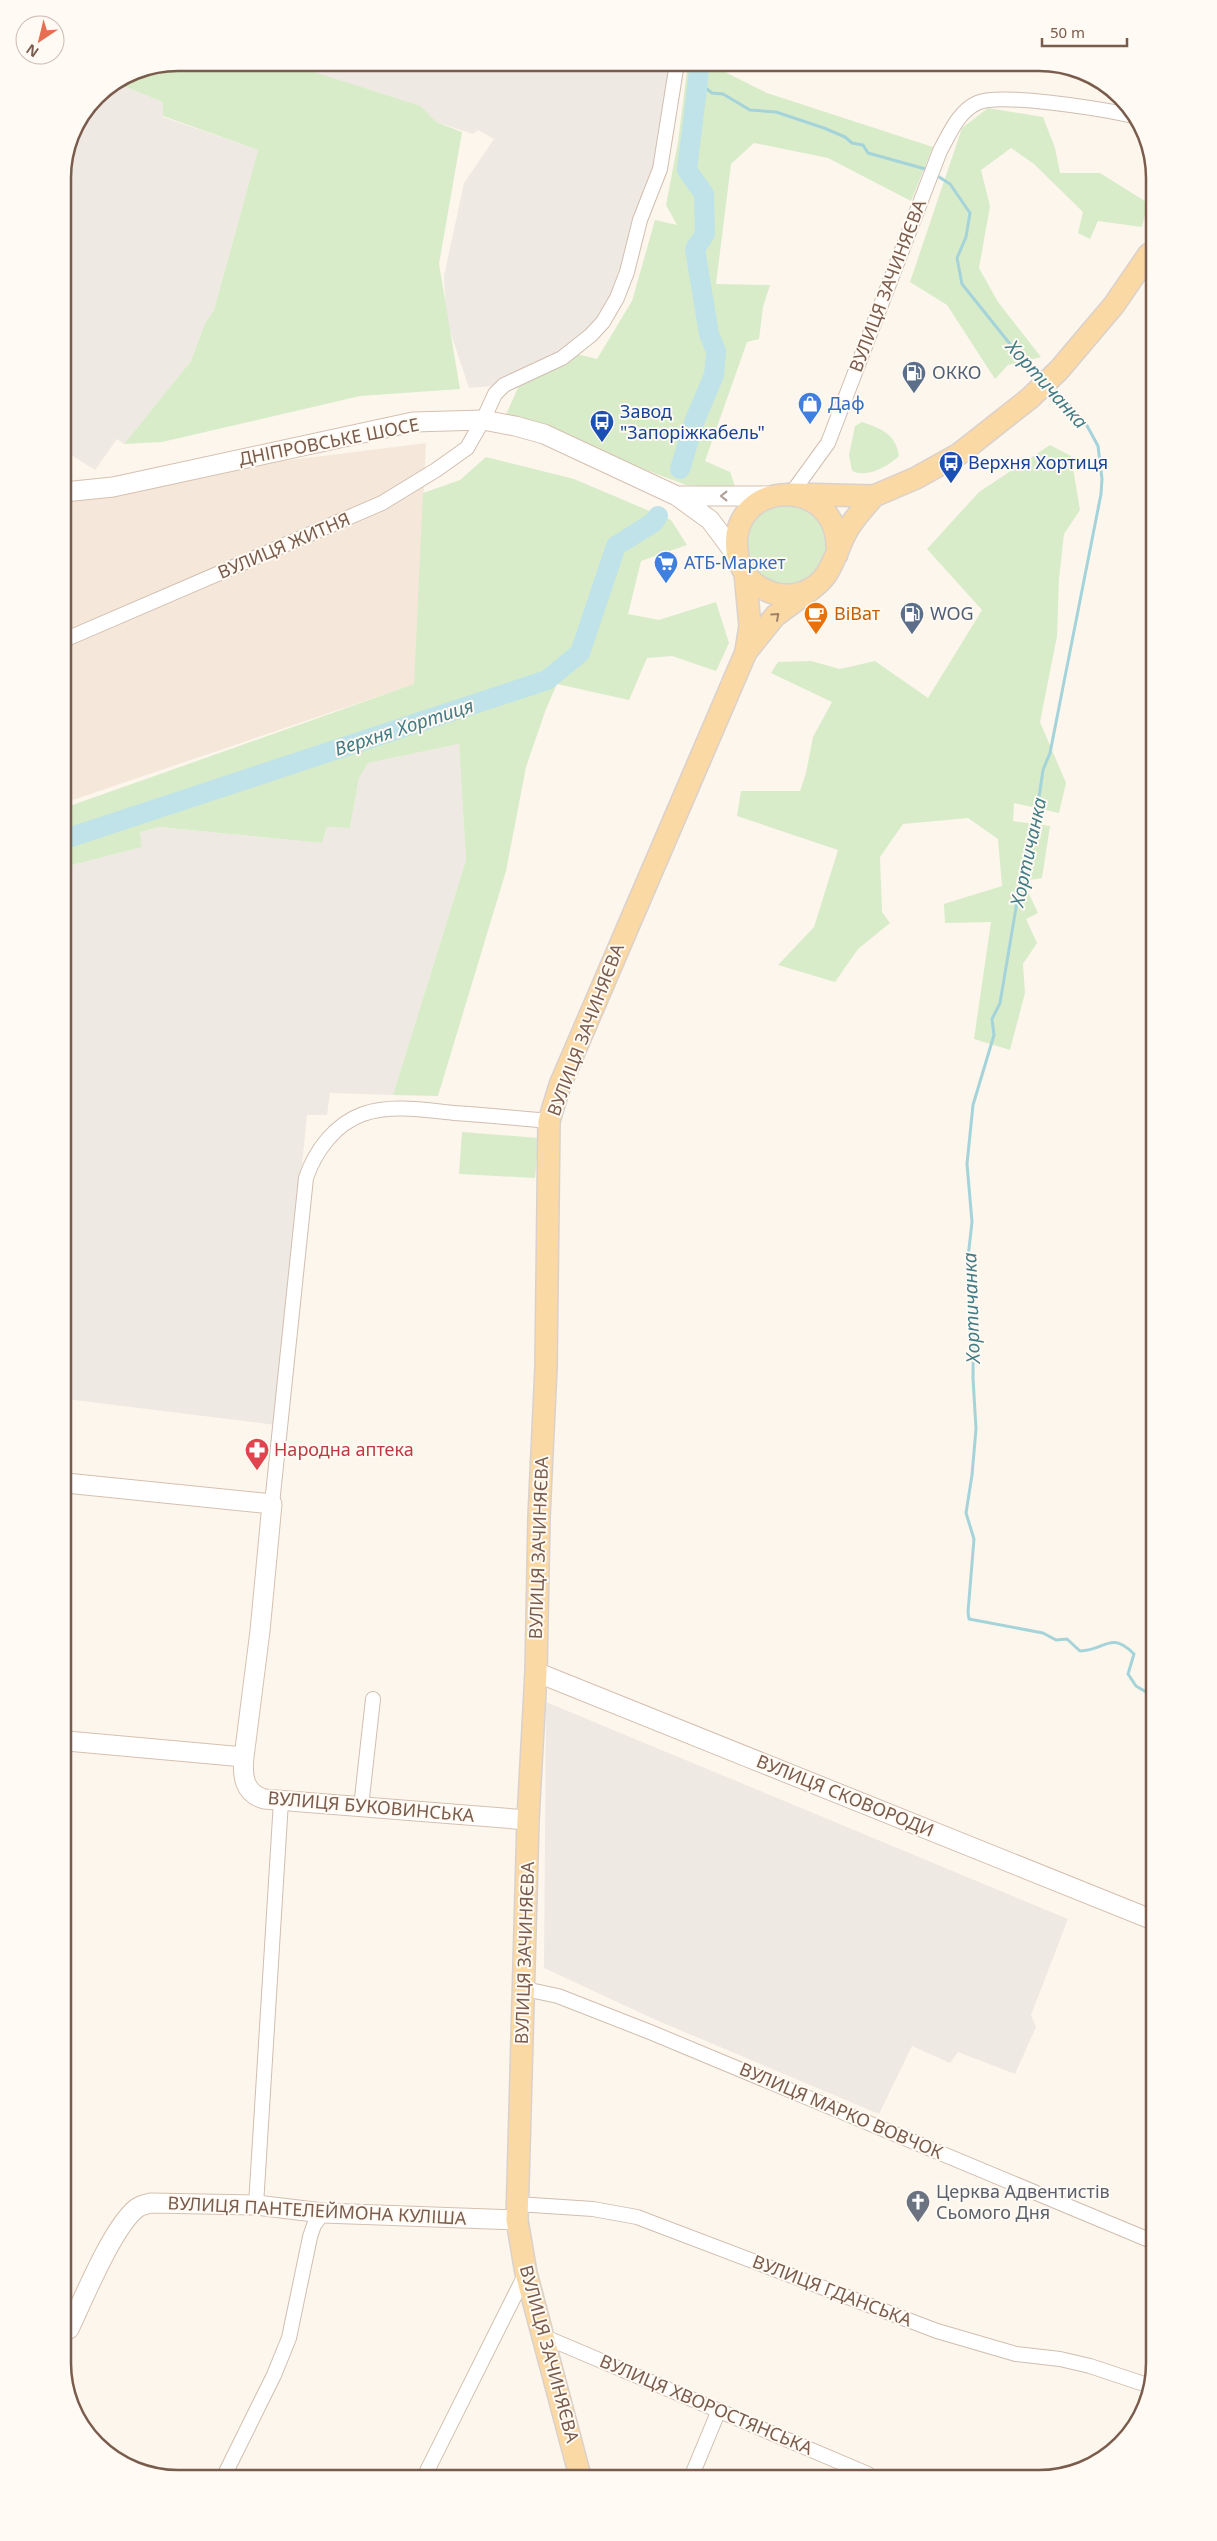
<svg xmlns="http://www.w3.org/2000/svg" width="1217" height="2541" font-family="'Noto Sans',sans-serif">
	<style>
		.residential { fill: #f5e8da }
		.industrial { fill: #efe9e4 }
		.green { fill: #d8ecc9 }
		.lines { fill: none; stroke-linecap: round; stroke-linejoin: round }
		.stream { stroke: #a5d3da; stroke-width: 3 }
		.river { stroke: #bfe3e8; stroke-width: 20 }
		.street-casing { stroke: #d1beb0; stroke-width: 16 }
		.secondary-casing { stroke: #d6c0b0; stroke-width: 21 }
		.primary-casing { stroke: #dad1cd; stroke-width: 24 }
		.street { stroke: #fff; stroke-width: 14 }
		.secondary { stroke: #fff; stroke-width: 19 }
		.primary { stroke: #fbd9a5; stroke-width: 21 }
		.oneway { stroke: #af9d94 }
		.oneway2 { stroke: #a18267 }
		.labels { text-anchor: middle; stroke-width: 4; stroke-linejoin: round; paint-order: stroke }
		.street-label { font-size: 18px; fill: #7a5c4d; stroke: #fffaf3 }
		.service-label { font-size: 18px; fill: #4e5e75; stroke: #fffaf3; text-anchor: start }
		.shop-label { font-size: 18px; fill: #366cbe; stroke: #fffaf3; text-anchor: start }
		.transit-label { font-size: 18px; fill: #164399; stroke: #fffaf3; text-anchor: start }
		.food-label { font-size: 18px; fill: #c56008; stroke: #fffaf3; text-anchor: start }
		.health-label { font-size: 18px; fill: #be3a42; stroke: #fffaf3; text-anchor: start }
		.worship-label { font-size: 18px; fill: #5b616d; stroke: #fffaf3; text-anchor: start }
		.water-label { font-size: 19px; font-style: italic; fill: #437c86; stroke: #fffaf3 }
		.rim { fill: none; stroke: #7a5c4d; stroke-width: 2.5 }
	</style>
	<rect width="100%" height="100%" fill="#fdf6ec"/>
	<path class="residential" d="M426,443L415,684L64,803V488Z"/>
	<path class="industrial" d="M309,63H683L627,272L591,335L504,385L469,388L446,319L444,276L464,183L494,139L478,130L473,134L436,122L421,106L307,70Z
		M116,83L163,102V117L258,150L214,310L205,323L191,361L124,444L117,439L95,470L63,450V171L71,134L97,96Z
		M459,744L466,860L393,1095L330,1093L327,1115H307L276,1425L66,1399L65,867L142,847L140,832L159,827L322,843L327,827L350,828L359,778L368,763Z
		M546,1702L1068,1919L1031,2015L1036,2027L1015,2074L958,2052L950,2063L912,2046L879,2114L656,2020L544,1968Z"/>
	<path class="green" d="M179,63H309L308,70L421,106L436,122L462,132L439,264L460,389L360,396L162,442L124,444L191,361L205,323L214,310L258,150L163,116V102L116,83L134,71Z
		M688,63H721V70L767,93L933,147L911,201L828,158L754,143L731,164L716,284L770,285L763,307L759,339L747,342L705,461L730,472L736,489L686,485L505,417L523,376L569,352L597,359L632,301L655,220L677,225L666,205L678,142Z
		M988,108L1043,117L1055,148L1060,173H1100L1148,203L1142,227L1098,221L1090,239L1078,233L1083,212L1034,164L1011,148L981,170L990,206L979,268L998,302L1041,357L1008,365L995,379L947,305L910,282L962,128Z
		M862,422C882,429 896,434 899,456C887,467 868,478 852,471L849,455L855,426Z
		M1050,445L1071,456L1080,510L1064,534L1059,579L1057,636L1040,722L1066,783L1059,813L1014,803L1013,821L1050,826L1042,878L1023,881L1038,913L1026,919L1037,943L1023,964L1025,993L1010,1050L974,1039L991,922L945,923L944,904L1002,886L998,839L968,818L903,824L880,857L882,912L890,923L858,949L835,982L778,965L814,927L838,850L737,816L741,791H800L806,773L813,737L832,702L771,673L778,662L811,661L840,669L875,661L928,698L982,610L927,549L979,492Z
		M486,457L574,479L671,520L687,545L641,561L628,614L659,620L716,602L729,643L716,671L672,656L647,658L629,700L557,684L546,709L526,767L506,871L438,1096L393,1095L466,860L459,744L368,763L359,778L350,828L327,827L322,843L159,827L140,832L142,847L65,867L64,808L414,684L423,493L460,480Z
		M800,502L826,525L827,560L809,580L792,586L774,584L758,575L745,552L744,543L758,511Z
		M462,1132L539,1138L535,1178L459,1174Z"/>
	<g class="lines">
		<path class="stream" d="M698,82L712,93L723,94L750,110L776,112L824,128L845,137L852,143L863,145L868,153L929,170
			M936,175L950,184L970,213L966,237L957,258L962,284L1014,349L1043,376
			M1052,386L1085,422L1098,446L1102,479L1101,494L1050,753L1043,770L1037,811L1027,845V870L1019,890L1000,1003L992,1019L994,1035L973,1105L967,1164L972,1222L967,1266L974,1290L973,1378L976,1429L972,1475L966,1513L974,1539L968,1612L969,1619L1043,1633L1056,1640L1067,1639L1080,1651C1105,1651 1110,1630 1134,1654L1128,1674L1136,1686L1153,1696"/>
		<path class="river" d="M682,464L680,469L695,420L714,375L716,351L709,334L695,249L705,234L704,194L687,170L700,63
			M65,839L547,680L580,653L616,546L654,522L658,516"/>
		<defs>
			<path id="street" d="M791,494L828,443L940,151C950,133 958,112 977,103C999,92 1101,109 1129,115
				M64,640L382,503L436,470L467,448L483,420L495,394L504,385L562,358L591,335L603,322L617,298L627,272L640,220L660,169L677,63
				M272,1504L306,1178C315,1151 335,1124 363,1114C391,1104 425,1110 454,1113C486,1115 517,1118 549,1121
				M361,1807L373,1699
				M525,1989L558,1996L650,2032L1154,2242
				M517,2204L593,2209L637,2217L937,2331L1016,2354L1060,2359L1090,2366L1147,2385
				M256,2205L281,1801
				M545,2337L868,2474
				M692,2475L719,2410
				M424,2477L526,2273
				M223,2478L274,2375L289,2338L310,2237L314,2225L323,2213"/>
			<path id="secondary" d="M64,492L113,487L413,422L483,420L515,426L544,434L677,496L710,520L737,556
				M677,496H770
				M66,1483L272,1504L260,1631L244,1757
				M536,1672L1153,1920
				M67,1741L244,1757C242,1776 244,1793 264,1799L528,1820
				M69,2329C83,2300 113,2226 137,2208C141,2205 147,2204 151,2203L256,2205L323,2213L517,2220"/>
			<path id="primary" d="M791,494L874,496L916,478L959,454L1030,398L1059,370L1114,305L1149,254
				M837,554C843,473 728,478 737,551C738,563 744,575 754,583C768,594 787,599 804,592C833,581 834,552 848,529C855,517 865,507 874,496
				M745,573L750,626L746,651
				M580,2476L526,2273L517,2220L528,1820L536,1672L539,1517L546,1367L549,1121L560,1085L746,652L775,616L813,588"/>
		</defs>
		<use href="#street" class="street-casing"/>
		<use href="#secondary" class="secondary-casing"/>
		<use href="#primary" class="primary-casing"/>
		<use href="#street" class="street"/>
		<use href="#secondary" class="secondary"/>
		<use href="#primary" class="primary"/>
	</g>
	<defs><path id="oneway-chevron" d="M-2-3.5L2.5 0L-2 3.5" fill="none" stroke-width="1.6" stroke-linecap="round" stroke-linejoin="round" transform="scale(1.25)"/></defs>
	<use class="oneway" href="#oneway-chevron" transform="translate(724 496) rotate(-180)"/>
	<use class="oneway2" href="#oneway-chevron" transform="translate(776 616) rotate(-42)"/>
	<defs>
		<symbol id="fuel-pin" viewBox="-11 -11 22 30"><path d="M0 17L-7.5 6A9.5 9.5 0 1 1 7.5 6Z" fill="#5c6f8a" stroke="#fffaf3"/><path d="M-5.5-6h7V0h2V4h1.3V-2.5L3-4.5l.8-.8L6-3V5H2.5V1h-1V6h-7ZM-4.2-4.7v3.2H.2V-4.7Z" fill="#fff"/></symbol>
		<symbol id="shop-pin" viewBox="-11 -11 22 30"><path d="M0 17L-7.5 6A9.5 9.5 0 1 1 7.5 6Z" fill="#3f7fe0" stroke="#fffaf3"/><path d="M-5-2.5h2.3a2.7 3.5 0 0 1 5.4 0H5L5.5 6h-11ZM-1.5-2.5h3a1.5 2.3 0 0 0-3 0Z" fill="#fff"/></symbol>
		<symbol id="bus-pin" viewBox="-11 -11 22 30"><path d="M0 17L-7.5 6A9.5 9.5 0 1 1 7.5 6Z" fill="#1a4fb4" stroke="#fffaf3"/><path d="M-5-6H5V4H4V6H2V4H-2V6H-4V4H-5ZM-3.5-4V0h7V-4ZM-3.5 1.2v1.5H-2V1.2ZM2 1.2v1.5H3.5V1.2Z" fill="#fff"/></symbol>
		<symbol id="supermarket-pin" viewBox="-11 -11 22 30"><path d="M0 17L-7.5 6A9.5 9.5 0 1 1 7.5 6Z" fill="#3f7fe0" stroke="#fffaf3"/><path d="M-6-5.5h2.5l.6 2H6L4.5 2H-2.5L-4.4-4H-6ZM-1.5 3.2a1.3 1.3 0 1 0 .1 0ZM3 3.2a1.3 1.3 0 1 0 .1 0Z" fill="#fff"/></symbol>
		<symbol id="cafe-pin" viewBox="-11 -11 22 30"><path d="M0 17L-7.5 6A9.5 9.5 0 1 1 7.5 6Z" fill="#e8710a" stroke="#fffaf3"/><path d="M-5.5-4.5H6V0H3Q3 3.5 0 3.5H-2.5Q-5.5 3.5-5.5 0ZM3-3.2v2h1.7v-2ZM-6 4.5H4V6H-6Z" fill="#fff"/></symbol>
		<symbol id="pharmacy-pin" viewBox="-11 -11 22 30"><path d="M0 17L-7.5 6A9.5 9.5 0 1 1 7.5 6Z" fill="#e0444e" stroke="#fffaf3"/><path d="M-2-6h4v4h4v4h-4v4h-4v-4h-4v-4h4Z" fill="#fff"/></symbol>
		<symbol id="church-pin" viewBox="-11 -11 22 30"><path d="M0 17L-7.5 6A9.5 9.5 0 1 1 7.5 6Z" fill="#6b7280" stroke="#fffaf3"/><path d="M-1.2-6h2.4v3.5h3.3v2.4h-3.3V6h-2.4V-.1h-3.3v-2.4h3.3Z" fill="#fff"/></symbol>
	</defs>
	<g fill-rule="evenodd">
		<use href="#fuel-pin" x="900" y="359" width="28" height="38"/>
		<use href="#shop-pin" x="796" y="390" width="28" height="38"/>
		<use href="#bus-pin" x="588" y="408" width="28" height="38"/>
		<use href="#bus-pin" x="937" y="449" width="28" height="38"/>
		<use href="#supermarket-pin" x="652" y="549" width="28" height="38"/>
		<use href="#cafe-pin" x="802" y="600" width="28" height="38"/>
		<use href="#fuel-pin" x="898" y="600" width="28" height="38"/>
		<use href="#pharmacy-pin" x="243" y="1436" width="28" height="38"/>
		<use href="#church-pin" x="904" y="2188" width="28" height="38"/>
	</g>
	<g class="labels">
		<g class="street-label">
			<text transform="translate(888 286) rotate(-69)" y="6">ВУЛИЦЯ ЗАЧИНЯЄВА</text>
			<text transform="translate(329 442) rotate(-11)" y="6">ДНІПРОВСЬКЕ ШОСЕ</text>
			<text transform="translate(284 546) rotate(-23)" y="6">ВУЛИЦЯ ЖИТНЯ</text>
			<text transform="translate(586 1030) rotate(-69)" y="6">ВУЛИЦЯ ЗАЧИНЯЄВА</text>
			<text transform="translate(539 1548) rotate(-88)" y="6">ВУЛИЦЯ ЗАЧИНЯЄВА</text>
			<text transform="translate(845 1796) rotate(22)" y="6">ВУЛИЦЯ СКОВОРОДИ</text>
			<text transform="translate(371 1807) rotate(5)" y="6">ВУЛИЦЯ БУКОВИНСЬКА</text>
			<text transform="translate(525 1953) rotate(-88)" y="6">ВУЛИЦЯ ЗАЧИНЯЄВА</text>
			<text transform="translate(841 2111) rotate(23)" y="6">ВУЛИЦЯ МАРКО ВОВЧОК</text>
			<text transform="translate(317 2211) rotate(3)" y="6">ВУЛИЦЯ ПАНТЕЛЕЙМОНА КУЛІША</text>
			<text transform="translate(832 2291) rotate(21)" y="6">ВУЛИЦЯ ГДАНСЬКА</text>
			<text transform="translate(549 2354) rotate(75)" y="6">ВУЛИЦЯ ЗАЧИНЯЄВА</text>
			<text transform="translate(706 2405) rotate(23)" y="6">ВУЛИЦЯ ХВОРОСТЯНСЬКА</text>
		</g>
		<g class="service-label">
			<text x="932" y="379">ОККО</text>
			<text x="930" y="620">WOG</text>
		</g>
		<g class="shop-label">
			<text x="828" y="410">Даф</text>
			<text x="684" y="569">АТБ-Маркет</text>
		</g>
		<g class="transit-label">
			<text x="620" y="418">Завод<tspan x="620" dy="21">"Запоріжкабель"</tspan></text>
			<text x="968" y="469">Верхня Хортиця</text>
		</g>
		<g class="food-label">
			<text x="834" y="620">ВіВат</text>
		</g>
		<g class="health-label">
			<text x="274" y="1456">Народна аптека</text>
		</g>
		<g class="worship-label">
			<text x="936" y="2198">Церква Адвентистів<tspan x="936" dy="21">Сьомого Дня</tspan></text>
		</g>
		<g class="water-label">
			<text transform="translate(1047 384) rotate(48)" y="7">Хортичанка</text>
			<text transform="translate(404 727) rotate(-18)" y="7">Верхня Хортиця</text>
			<text transform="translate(1028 852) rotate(-78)" y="7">Хортичанка</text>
			<text transform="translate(971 1308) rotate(-92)" y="7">Хортичанка</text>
		</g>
	</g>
	<path d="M0 0H1217V2541H0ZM178 71H1039A107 107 0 0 1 1146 178V2363A107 107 0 0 1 1039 2470H178A107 107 0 0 1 71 2363V178A107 107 0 0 1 178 71Z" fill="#fffaf3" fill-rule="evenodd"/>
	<path class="rim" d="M178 71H1039A107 107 0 0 1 1146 178V2363A107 107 0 0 1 1039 2470H178A107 107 0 0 1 71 2363V178A107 107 0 0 1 178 71Z"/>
	<g transform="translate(40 40) rotate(215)"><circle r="24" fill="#fffaf3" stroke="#cabbb1"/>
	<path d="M0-4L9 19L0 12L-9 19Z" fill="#e76f51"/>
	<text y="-8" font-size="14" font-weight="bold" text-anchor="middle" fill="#7a5c4d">N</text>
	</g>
	<path d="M1042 38v8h85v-8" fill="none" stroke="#7a5c4d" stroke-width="2.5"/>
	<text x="1050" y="38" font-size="15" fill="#7a5c4d" stroke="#fffaf3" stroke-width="4" paint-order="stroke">50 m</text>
</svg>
